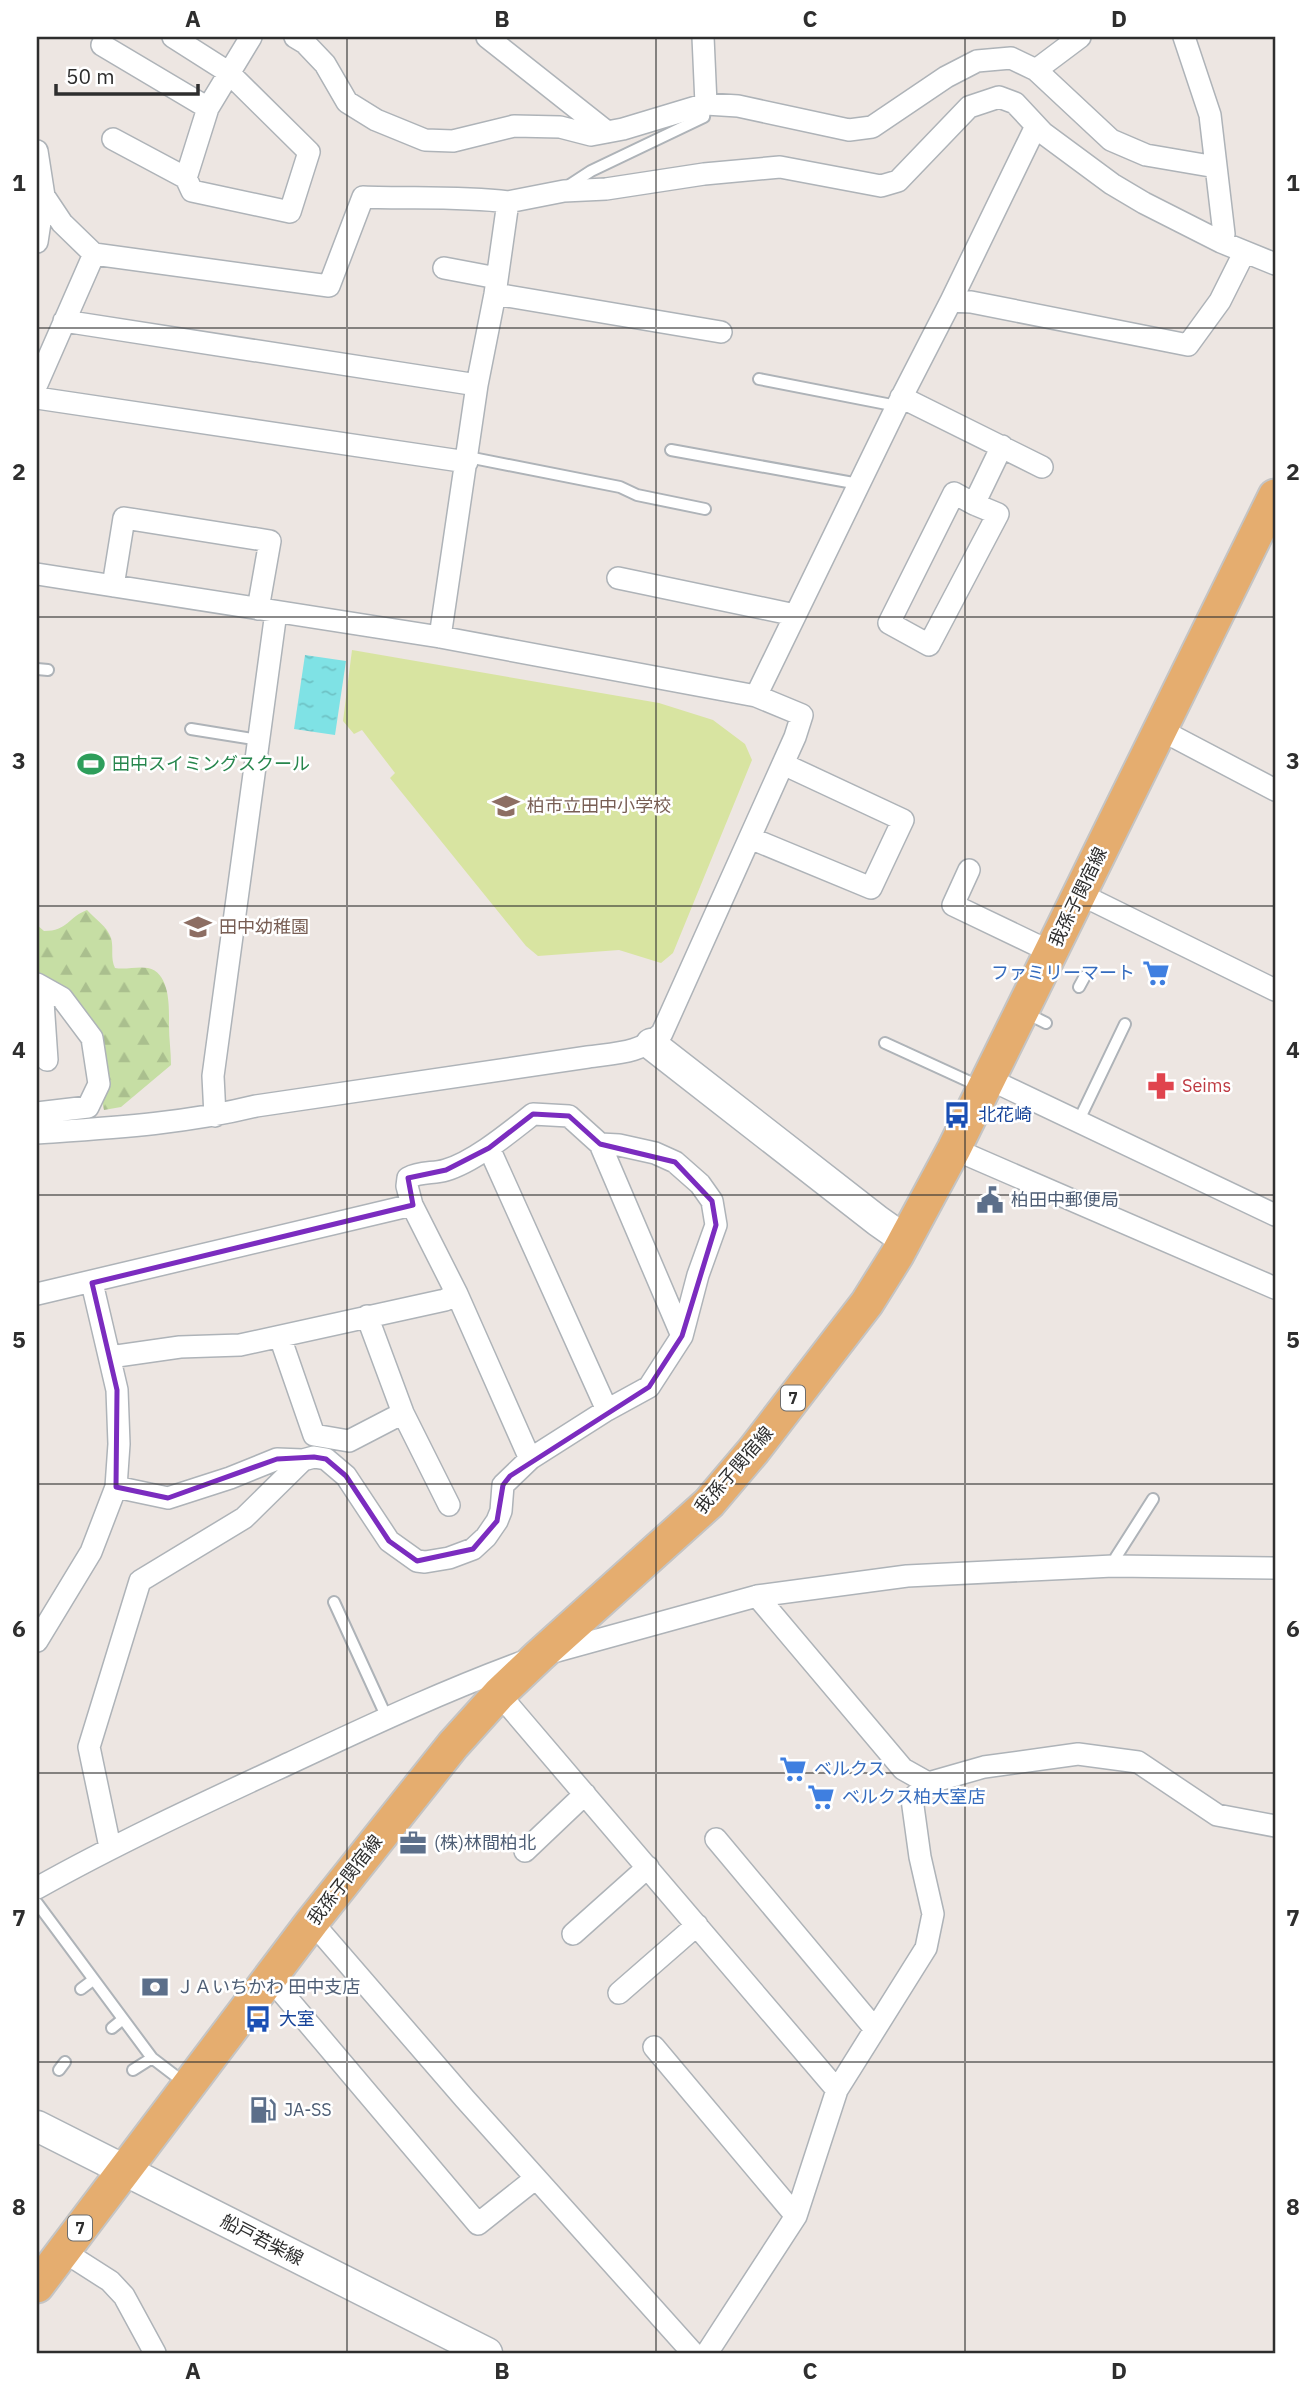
<svg xmlns="http://www.w3.org/2000/svg" width="1312" height="2390" font-family="'IBM Plex Sans','Noto Sans JP',sans-serif">
	<style>
		.forest { fill: url(#forest-firs) }
		.pitch { fill: #d8e4a1 }
		.water { fill: url(#water-ripples) }
		.lines { fill: none; stroke-linecap: round; stroke-linejoin: round }
		.lane-casing { stroke: #aeb3b8; stroke-width: 14 }
		.street-casing { stroke: #aeb3b8; stroke-width: 24 }
		.secondary-casing { stroke: #aeb3b8; stroke-width: 33 }
		.primary-casing { stroke: #c4c4c4; stroke-width: 37 }
		.lane { stroke: #fff; stroke-width: 10 }
		.street { stroke: #fff; stroke-width: 21 }
		.secondary { stroke: #fff; stroke-width: 30 }
		.primary { stroke: #e5ad6f; stroke-width: 33 }
		.marked { fill: none; stroke: #7b2cbf; stroke-width: 5; stroke-linejoin: round }
		.grid { fill: none; stroke: #2e2e2e; stroke-width: 2; stroke-opacity: 0.55 }
		.labels { text-anchor: middle; stroke-width: 5; stroke-linejoin: round; paint-order: stroke }
		.shield { fill: #fff; stroke: #6d6d6d; stroke-width: 2 }
		.shield-label { font-size: 16px; font-weight: bold; fill: #2e2e2e }
		.leisure-label { font-size: 18px; fill: #27864d; stroke: #fff; text-anchor: start }
		.education-label { font-size: 18px; fill: #785e54; stroke: #fff; text-anchor: start }
		.street-label { font-size: 18px; fill: #2e2e2e; stroke: #fff }
		.shop-label { font-size: 18px; fill: #366cbe; stroke: #fff; text-anchor: start }
		.health-label { font-size: 18px; fill: #be3a42; stroke: #fff; text-anchor: start }
		.transit-label { font-size: 18px; fill: #164399; stroke: #fff; text-anchor: start }
		.service-label { font-size: 18px; fill: #4e5e75; stroke: #fff; text-anchor: start }
		.neatline { fill: none; stroke: #2e2e2e; stroke-width: 2.5 }
		.grid-label { font-size: 23px; text-anchor: middle; font-weight: bold; fill: #2e2e2e }
	</style>
	<defs>
		<pattern id="forest-firs" width="22" height="20" patternUnits="userSpaceOnUse" patternTransform="scale(1.75)"><rect width="22" height="20" fill="#c6dea4"/><path d="M5 1l3.5 6h-7zM16 11l3.5 6h-7z" fill="#aabf8e"/></pattern>
		<pattern id="water-ripples" width="26" height="14" patternUnits="userSpaceOnUse" patternTransform="scale(1.75)"><rect width="26" height="14" fill="#7fe2e5"/><path d="M2 4q2-2 4 0t4 0M15 11q2-2 4 0t4 0" fill="none" stroke="#6ec2c5"/></pattern>
	</defs>
	<rect width="100%" height="100%" fill="#ede6e2"/>
	<path class="forest" d="M87,910C95,919 107,926 111,938C114,948 110,958 115,968C126,970 137,966 148,968C171,973 169,1009 169,1026C169,1039 171,1052 171,1065L121,1107L104,1110L81,1008L56,983L37,971V925L44,931C68,931 68,917 87,910Z"/>
	<path class="pitch" d="M352,650L659,703L713,720L745,744L752,760L673,953L661,963L619,950L538,956L526,946L390,778L395,773L362,730L354,734L343,721Z"/>
	<path class="water" d="M305,655L346,661L335,735L294,729Z"/>
	<g class="lines">
		<defs>
			<path id="lane" d="M568,186L591,171L704,117L706,104
				M759,379L897,406
				M671,450L859,484
				M468,457L620,487L637,495L705,509
				M37,669L48,670
				M191,729L259,740
				M1079,987L1085,976
				M1026,1013L1046,1023
				M885,1043L981,1087
				M1078,1122L1125,1024
				M1113,1566L1116,1557L1153,1499
				M334,1602L387,1718
				M37,1903L152,2058L186,2084
				M81,1989L93,1980
				M112,2028L123,2019
				M59,2070L65,2062
				M133,2070L152,2058"/>
			<path id="street" d="M173,37L228,72L309,152L290,212L192,191L186,178L208,108L251,37
				M295,37L305,43L325,64L347,102L376,120L425,140L453,141L514,126L560,127L591,135L623,129L706,104L738,106L849,130L872,127L946,77L977,61L1011,58L1036,70L1111,140L1146,155L1216,167
				M487,37L607,132
				M703,37L706,104
				M1184,37L1210,115L1224,234L1221,242
				M102,45L208,108
				M1036,70L1080,37
				M113,139L186,178
				M37,151L44,196L62,223L94,254L329,286L363,197C411,199 460,196 508,202
				M37,242L44,196
				M444,268L497,278
				M495,294L721,332
				M951,301L1036,126
				M64,321L477,385
				M37,384L94,254
				M901,397L1042,467
				M37,398L467,462
				M974,504L954,493L889,623L929,645L998,514L974,504L1002,446
				M37,574L440,637L756,696L802,715L795,737L662,1033C642,1053 616,1053 588,1057L256,1106C184,1124 110,1128 37,1133
				M618,578L795,615
				M113,586L124,518L270,541L258,609
				M440,637L477,385L495,294L508,202L564,191L606,189L704,174L780,167L881,186L898,181L969,107L999,97L1015,103L1043,133L1112,184L1144,203L1221,242L1275,264
				M756,696L897,406L951,301L971,302L1188,345L1220,301L1244,253
				M1161,730L1275,790
				M750,838L871,888L903,820L783,764
				M969,870L953,905L1051,952
				M1080,894L1275,990
				M37,984L62,998L92,1038L99,1084L88,1107L37,1113
				M42,987L47,1060
				M989,1079L1275,1215
				M215,1116L213,1076L276,612
				M600,1144L619,1145L655,1153L675,1162L700,1184L712,1201L716,1225L698,1275L682,1336L649,1387L607,1410L530,1459L457,1294L412,1205L407,1186L408,1178C421,1171 433,1174 446,1170C474,1162 510,1132 533,1114L569,1116L600,1144L682,1336
				M489,1148L607,1410
				M954,1149L1275,1288
				M37,1294L412,1205
				M367,1316L403,1413L449,1505
				M280,1337L314,1435L349,1441L403,1413
				M110,1357L180,1347L240,1345L445,1300L457,1294
				M116,1487L168,1498L230,1478L277,1459L303,1460L314,1457L326,1459L346,1476L389,1541L417,1561L425,1562L449,1558L473,1549L486,1537L497,1521L501,1511L503,1485L530,1459
				M757,1596L903,1769L928,1783
				M37,1641L91,1552L116,1487L119,1444L117,1390L92,1283
				M499,1694L837,2090
				M716,1839L875,2029
				M110,1847L89,1747L140,1581L244,1518L303,1460
				M525,1851L585,1794
				M37,1888C119,1842 204,1803 290,1763C371,1725 454,1686 539,1656L757,1596L907,1576L1113,1566L1275,1568
				M312,1922L465,2099L693,2353
				M573,1934L648,1867
				M270,1978L478,2224L536,2178
				M619,1993L697,1925
				M654,2047L796,2216
				M63,2251L110,2281L124,2296L155,2353
				M707,2353L796,2216L837,2090L926,1948L933,1914L920,1857L912,1799L928,1783L984,1767L1078,1754L1138,1762L1217,1815L1275,1826"/>
			<path id="secondary" d="M651,1044L878,1221L905,1240
				M37,2126L487,2353"/>
			<path id="primary" d="M37,2286L312,1922L453,1745L499,1694L539,1656L709,1503L754,1450L867,1303L897,1255L954,1149L1275,496"/>
		</defs>
		<use href="#lane" class="lane-casing"/>
		<use href="#street" class="street-casing"/>
		<use href="#secondary" class="secondary-casing"/>
		<use href="#primary" class="primary-casing"/>
		<use href="#lane" class="lane"/>
		<use href="#street" class="street"/>
		<use href="#secondary" class="secondary"/>
		<use href="#primary" class="primary"/>
	</g>
	<path class="marked" d="M533,1114L569,1116L600,1144L675,1162L712,1201L716,1225L682,1336L649,1387L510,1476L503,1485L497,1521L473,1549L417,1561L389,1541L346,1476L326,1459L314,1457L277,1459L168,1498L116,1487L117,1390L92,1283L413,1205L408,1178L446,1170L489,1148Z"/>
	<path class="grid" d="M347,37V2353M656,37V2353M965,37V2353M37,328H1275M37,617H1275M37,906H1275M37,1195H1275M37,1484H1275M37,1773H1275M37,2062H1275"/>
	<defs>
		<symbol id="stadium-bare" viewBox="-9 -9 18 18"><path d="M0-5a6.5 5 0 1 0 0 10a6.5 5 0 1 0 0-10ZM-3.5-1.8h7v3.6h-7Z" fill="#2e9e5b" stroke="#fff" stroke-width="2.5" paint-order="stroke"/></symbol>
		<symbol id="school-bare" viewBox="-9 -9 18 18"><path d="M0-5L7-2L0 1L-7-2ZM-4 1L0 2.5L4 1V4Q0 6-4 4Z" fill="#8d6e63" stroke="#fff" stroke-width="2.5" paint-order="stroke"/></symbol>
		<symbol id="supermarket-bare" viewBox="-9 -9 18 18"><path d="M-6-5.5h2.5l.6 2H6L4.5 2H-2.5L-4.4-4H-6ZM-1.5 3.2a1.3 1.3 0 1 0 .1 0ZM3 3.2a1.3 1.3 0 1 0 .1 0Z" fill="#3f7fe0" stroke="#fff" stroke-width="2.5" paint-order="stroke"/></symbol>
		<symbol id="pharmacy-bare" viewBox="-9 -9 18 18"><path d="M-2-6h4v4h4v4h-4v4h-4v-4h-4v-4h4Z" fill="#e0444e" stroke="#fff" stroke-width="2.5" paint-order="stroke"/></symbol>
		<symbol id="bus-bare" viewBox="-9 -9 18 18"><path d="M-5-6H5V4H4V6H2V4H-2V6H-4V4H-5ZM-3.5-4V0h7V-4ZM-3.5 1.2v1.5H-2V1.2ZM2 1.2v1.5H3.5V1.2Z" fill="#1a4fb4" stroke="#fff" stroke-width="2.5" paint-order="stroke"/></symbol>
		<symbol id="civic-bare" viewBox="-9 -9 18 18"><path d="M-.6-6.5H3V-4.5H.6V-3L4-1V1h2V6H-6V1h2V-1L-.6-3ZM-1.2 2.5V6h2.4V2.5Z" fill="#5c6f8a" stroke="#fff" stroke-width="2.5" paint-order="stroke"/></symbol>
		<symbol id="office-bare" viewBox="-9 -9 18 18"><path d="M-6-3h4V-5.5h4V-3h4V5H-6ZM-1-4.5V-3h2v-1.5ZM-6 0V1H6V0Z" fill="#5c6f8a" stroke="#fff" stroke-width="2.5" paint-order="stroke"/></symbol>
		<symbol id="bank-bare" viewBox="-9 -9 18 18"><path d="M-6-4H6V4H-6ZM0-2.3a2.3 2.3 0 1 0 0 4.6a2.3 2.3 0 1 0 0-4.6Z" fill="#5c6f8a" stroke="#fff" stroke-width="2.5" paint-order="stroke"/></symbol>
		<symbol id="fuel-bare" viewBox="-9 -9 18 18"><path d="M-5.5-6h7V0h2V4h1.3V-2.5L3-4.5l.8-.8L6-3V5H2.5V1h-1V6h-7ZM-4.2-4.7v3.2H.2V-4.7Z" fill="#5c6f8a" stroke="#fff" stroke-width="2.5" paint-order="stroke"/></symbol>
	</defs>
	<g fill-rule="evenodd">
		<use href="#stadium-bare" x="72" y="745" width="38" height="38"/>
		<use href="#school-bare" x="487" y="787" width="38" height="38"/>
		<use href="#school-bare" x="179" y="908" width="38" height="38"/>
		<use href="#supermarket-bare" x="1137" y="954" width="38" height="38"/>
		<use href="#pharmacy-bare" x="1142" y="1067" width="38" height="38"/>
		<use href="#bus-bare" x="938" y="1096" width="38" height="38"/>
		<use href="#civic-bare" x="971" y="1181" width="38" height="38"/>
		<use href="#supermarket-bare" x="774" y="1750" width="38" height="38"/>
		<use href="#supermarket-bare" x="802" y="1778" width="38" height="38"/>
		<use href="#office-bare" x="394" y="1824" width="38" height="38"/>
		<use href="#bank-bare" x="136" y="1968" width="38" height="38"/>
		<use href="#bus-bare" x="239" y="2000" width="38" height="38"/>
		<use href="#fuel-bare" x="244" y="2091" width="38" height="38"/>
	</g>
	<g class="labels">
		<g class="shield">
			<rect x="781" y="1385.5" width="24" height="25" rx="5"/>
			<rect x="68" y="2215.5" width="24" height="25" rx="5"/>
		</g>
		<g class="shield-label">
			<text x="793" y="1404">7</text>
			<text x="80" y="2234">7</text>
		</g>
		<g class="leisure-label">
			<text x="112" y="770">田中スイミングスクール</text>
		</g>
		<g class="education-label">
			<text x="527" y="812">柏市立田中小学校</text>
			<text x="219" y="933">田中幼稚園</text>
		</g>
		<g class="street-label">
			<text transform="translate(1078 897) rotate(-64)" y="6">我孫子関宿線</text>
			<text transform="translate(734 1470) rotate(-49)" y="6">我孫子関宿線</text>
			<text transform="translate(345 1880) rotate(-52)" y="6">我孫子関宿線</text>
			<text transform="translate(262 2240) rotate(27)" y="6">船戸若柴線</text>
		</g>
		<g class="shop-label">
			<text x="1135" y="979" text-anchor="end">ファミリーマート</text>
			<text x="814" y="1775">ベルクス</text>
			<text x="842" y="1803">ベルクス柏大室店</text>
		</g>
		<g class="health-label">
			<text x="1182" y="1092">Seims</text>
		</g>
		<g class="transit-label">
			<text x="978" y="1121">北花崎</text>
			<text x="279" y="2025">大室</text>
		</g>
		<g class="service-label">
			<text x="1011" y="1206">柏田中郵便局</text>
			<text x="434" y="1849">(株)林間柏北</text>
			<text x="176" y="1993">ＪＡいちかわ 田中支店</text>
			<text x="284" y="2116">JA-SS</text>
		</g>
	</g>
	<rect width="1312" height="2390" fill="none" stroke="#ffffff" stroke-width="77"/>
	<path d="M56 84v10h142v-10" fill="none" stroke="#2e2e2e" stroke-width="3.5"/>
	<text x="66" y="84" font-size="21" fill="#2e2e2e" stroke="#ffffff" stroke-width="5" paint-order="stroke">50 m</text>
	<rect x="38" y="38" width="1236" height="2314" class="neatline"/>
	<g class="grid-label">
		<text x="193" y="27">A</text>
		<text x="502" y="27">B</text>
		<text x="810" y="27">C</text>
		<text x="1119" y="27">D</text>
		<text x="19" y="191">1</text>
		<text x="1293" y="191">1</text>
		<text x="19" y="480">2</text>
		<text x="1293" y="480">2</text>
		<text x="19" y="769">3</text>
		<text x="1293" y="769">3</text>
		<text x="19" y="1058">4</text>
		<text x="1293" y="1058">4</text>
		<text x="19" y="1348">5</text>
		<text x="1293" y="1348">5</text>
		<text x="19" y="1637">6</text>
		<text x="1293" y="1637">6</text>
		<text x="19" y="1926">7</text>
		<text x="1293" y="1926">7</text>
		<text x="19" y="2215">8</text>
		<text x="1293" y="2215">8</text>
		<text x="193" y="2379">A</text>
		<text x="502" y="2379">B</text>
		<text x="810" y="2379">C</text>
		<text x="1119" y="2379">D</text>
	</g>
</svg>
